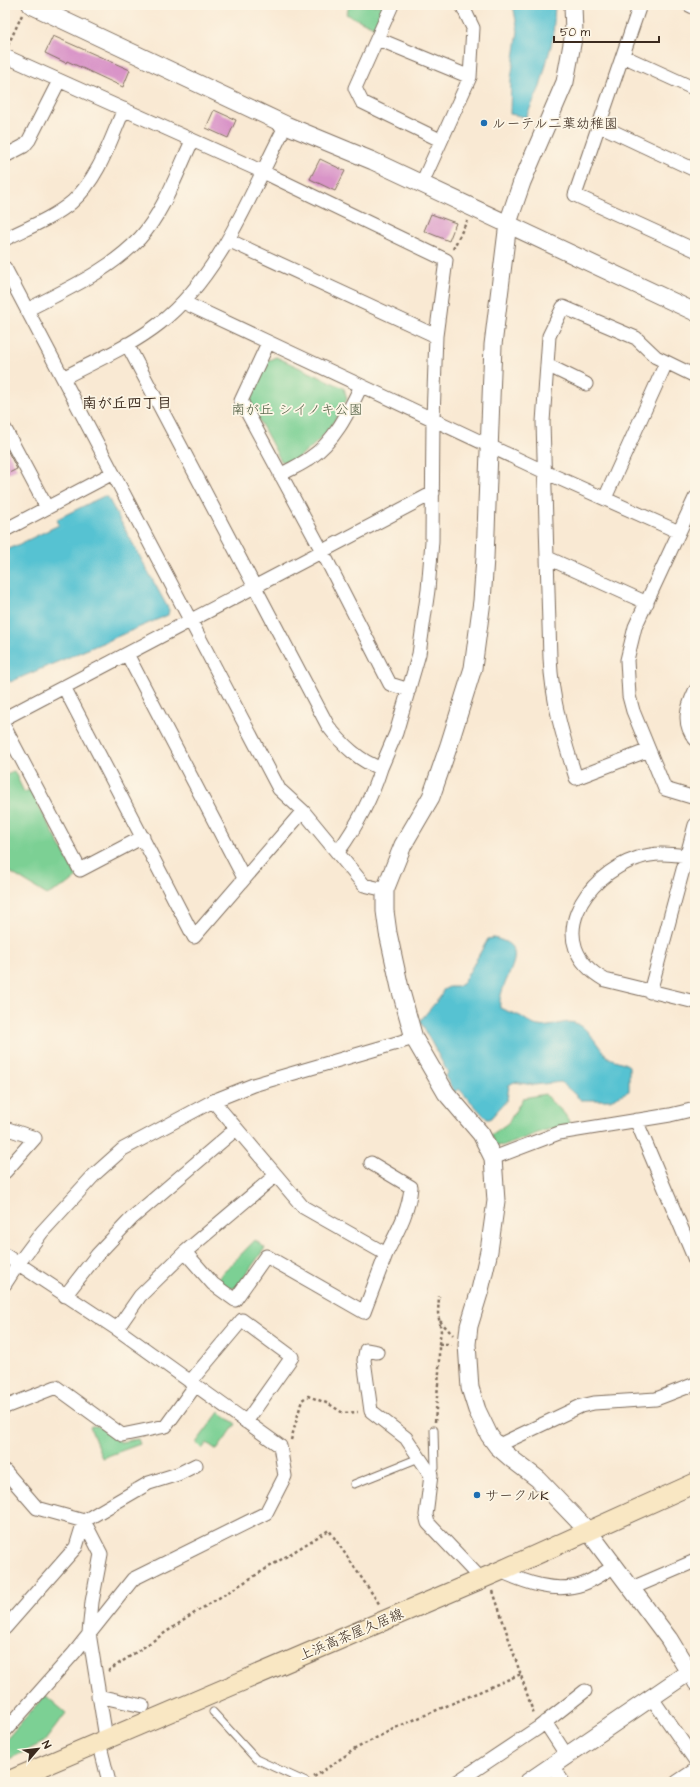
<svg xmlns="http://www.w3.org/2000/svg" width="700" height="1787" font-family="'Architects Daughter','Klee One',sans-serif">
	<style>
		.green { fill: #7bd094; stroke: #5b7d59 }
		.water { fill: #57c2d2; stroke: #497678 }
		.building { fill: #d994c8 }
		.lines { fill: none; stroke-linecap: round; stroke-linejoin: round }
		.service-casing { stroke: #7e6d5d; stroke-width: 9 }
		.minor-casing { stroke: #7e6d5d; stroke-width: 15 }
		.tertiary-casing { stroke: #7e6d5d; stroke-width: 19 }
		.secondary-casing { stroke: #7e6d5d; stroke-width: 21 }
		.path { stroke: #7e6d5d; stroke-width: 2.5; stroke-dasharray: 3 3; stroke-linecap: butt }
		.service { stroke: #fff; stroke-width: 7 }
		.minor { stroke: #fff; stroke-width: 13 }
		.tertiary { stroke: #fff; stroke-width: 17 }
		.secondary { stroke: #f9e7c3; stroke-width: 19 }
		.poi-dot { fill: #1f6fb2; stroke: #fcf5e5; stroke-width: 1.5 }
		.labels { text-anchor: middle; stroke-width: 3.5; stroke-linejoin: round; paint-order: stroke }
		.poi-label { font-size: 14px; fill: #3b2a1e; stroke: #fcf5e5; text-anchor: start }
		.park-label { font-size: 14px; fill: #4e5c41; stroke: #fcf5e5 }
		.street-label { font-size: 14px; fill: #3b2a1e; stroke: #fcf5e5 }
		.neighbourhood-label { font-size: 15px; font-weight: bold; fill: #3b2a1e; stroke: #fcf5e5 }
	</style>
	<rect width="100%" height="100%" fill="#fcf5e5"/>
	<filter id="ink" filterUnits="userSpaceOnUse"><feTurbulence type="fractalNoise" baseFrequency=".025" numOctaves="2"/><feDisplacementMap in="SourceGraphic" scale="8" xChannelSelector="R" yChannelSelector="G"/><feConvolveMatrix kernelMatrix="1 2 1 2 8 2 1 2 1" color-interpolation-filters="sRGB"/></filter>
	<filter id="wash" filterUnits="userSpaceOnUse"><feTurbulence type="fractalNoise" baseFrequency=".012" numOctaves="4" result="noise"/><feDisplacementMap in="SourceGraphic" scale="16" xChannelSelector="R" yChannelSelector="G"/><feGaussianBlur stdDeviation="0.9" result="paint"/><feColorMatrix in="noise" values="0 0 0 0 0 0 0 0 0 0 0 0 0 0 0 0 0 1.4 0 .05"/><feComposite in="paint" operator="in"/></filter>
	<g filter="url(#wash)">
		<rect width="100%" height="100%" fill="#f9e9d3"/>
		<path class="green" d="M350,5H389L378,29L346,14Z
			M276,357L344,388L347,399C331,429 319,445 289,463L281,461L251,405V394L267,361Z
			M14,771L24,792L30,790L77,877L68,884L47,895L5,869V776Z
			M545,1094C554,1107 564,1108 570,1124L543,1131L504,1146L496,1145L491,1135L508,1123L523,1098Z
			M255,1240L265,1248L237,1287L229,1289L217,1279Z
			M219,1412L236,1424L217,1450L207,1443L202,1449L196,1443Z
			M91,1426H98L120,1442L138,1439L140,1444L102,1458L90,1427Z
			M45,1695L66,1713L44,1742L9,1759L5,1754V1741Z"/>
		<path class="water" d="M513,5H555L553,38L540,87L526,117L510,114L511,79L518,31Z
			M104,496L108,498L169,610L168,615L10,682L5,674V551L59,525L57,519Z
			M493,938C539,947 496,981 500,1008C506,1011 513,1013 520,1016C526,1019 531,1025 538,1026C552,1029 565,1018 578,1024C591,1031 597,1046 607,1056C612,1061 623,1061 629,1066V1091L610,1100H581L561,1082L534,1085L514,1082L509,1085L507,1100L490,1119H487L459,1089L454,1092L445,1076L448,1073L420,1021L441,996L443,990L449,987H457L463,983L488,939Z"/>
		<g id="blocks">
			<path class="building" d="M53,36L130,70L123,87L67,61L66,63L45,53Z
				M214,110L236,120L228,138L206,128Z
				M320,159L345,171L335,191L310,179Z
				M431,214L456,223L449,241L424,231Z
				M5,446L17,469L5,475Z"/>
		</g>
	</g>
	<g filter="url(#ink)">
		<use href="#blocks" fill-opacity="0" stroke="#7e6d5d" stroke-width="1"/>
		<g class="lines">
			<defs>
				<path id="service" d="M431,1475L435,1468L434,1430
					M354,1484L419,1458
					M213,1712L256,1759L306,1782"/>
				<path id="minor" d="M392,5L355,88L362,102L440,140
					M640,5L575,195L695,250
					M689,5L695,8
					M378,39L470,77
					M5,56L261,171L446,260L436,336L433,418L432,541L428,590L419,654L396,733L381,768C361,763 341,743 328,726L127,344
					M623,56L695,89
					M599,125L695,170
					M5,156L24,146L29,140L59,81
					M422,183L470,77L473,28L462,5
					M5,239C27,228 53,218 72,202C99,178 110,141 124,109
					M228,240L436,336
					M5,268L279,789L303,811L194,937L64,687
					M183,302L545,472L679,532
					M27,310C67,289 109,271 140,238C164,211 177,173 192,141
					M268,343L241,401L322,551L390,684L409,690
					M547,365L586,384
					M63,378C95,361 131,346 160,323C222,274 250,193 286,125
					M5,429L47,508
					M280,475C290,469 301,465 310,458C335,441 348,413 361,386
					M605,498L666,363
					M695,498L635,627L627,660L629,696L633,711L665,789L695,798
					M5,530L113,473
					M548,558L647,603
					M127,654L244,878
					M695,691C687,708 682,723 695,739
					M5,718L433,493
					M5,728L80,870L143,837
					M649,750L576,778C563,737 552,702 550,658L543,422L549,336L563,307L636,338L656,357L695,376
					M303,811L364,885L385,890
					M338,852C356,827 372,797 381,768
					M687,856C670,854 655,852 638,858C584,875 541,944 605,980L695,1002
					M650,992L695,825
					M636,1120L695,1260
					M5,1128L35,1138L5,1172
					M493,1158L559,1133L670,1115L695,1109
					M276,1175L303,1207L386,1254C397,1232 409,1212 411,1187L371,1163
					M185,1252L213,1284L235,1300L266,1256L364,1312L386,1254
					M5,1255L117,1329L280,1446L285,1476L266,1513L133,1579L74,1653L5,1731
					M5,1284L18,1264L42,1232L95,1174L123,1149L213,1101L253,1085L414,1038
					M65,1296L97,1255L132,1218L236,1129
					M117,1329L140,1296L185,1252L276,1175L213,1101
					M377,1352L366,1350L364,1360L371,1411L406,1438L431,1475L426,1515L428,1523L480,1578
					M190,1382L242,1320L292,1357L246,1422
					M5,1407L56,1387L122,1435L166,1426L195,1386
					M497,1446L581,1406L594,1403L656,1399L695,1384
					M5,1471L37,1508L84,1521L149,1483L178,1474L196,1465
					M84,1521L101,1554L92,1602L89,1633L106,1738
					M500,1571C525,1582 555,1594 583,1584C594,1580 605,1572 615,1566
					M632,1588L695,1561
					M5,1628L76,1547L84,1521
					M689,1672L695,1684
					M98,1696L143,1706
					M651,1697L695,1760
					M545,1722L567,1756
					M99,1742L109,1782
					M552,1766L563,1782
					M457,1782L538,1728L585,1691
					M677,1782L695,1770"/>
				<path id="tertiary" d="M31,5L286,125L373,161L695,312
					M528,1782L689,1672L669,1639L589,1532L538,1479L513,1460L497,1446L489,1435L477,1410L470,1388L467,1344L469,1326L480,1290L489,1251L496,1201L493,1158L481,1134L446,1093L414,1038L400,988L388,933L385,911V890L403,845L431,797L449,745L473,668L482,601L485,558L493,345L508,223L522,182L565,82L574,33L573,5"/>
				<path id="secondary" d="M6,1782L500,1571L695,1483"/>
			</defs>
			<use href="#service" class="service-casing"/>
			<use href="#minor" class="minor-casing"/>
			<use href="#tertiary" class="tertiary-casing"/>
			<use href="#secondary" class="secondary-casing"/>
			<path class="path" d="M8,45L22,15
				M453,249L467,221
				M440,1321L453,1335
				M439,1344H452
				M435,1422L439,1372V1344L441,1331L438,1313L439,1296
				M291,1440L302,1400L308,1396L329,1404L343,1413L358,1412
				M493,1591L534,1715
				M108,1671L196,1612L329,1530L380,1605
				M314,1777L355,1749L395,1728L521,1674"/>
			<use href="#service" class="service"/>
			<use href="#minor" class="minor"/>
			<use href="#tertiary" class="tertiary"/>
			<use href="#secondary" class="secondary"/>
		</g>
	</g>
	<g class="poi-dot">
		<circle cx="484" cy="123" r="4"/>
		<circle cx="477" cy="1495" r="4"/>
	</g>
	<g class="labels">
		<g class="poi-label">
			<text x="492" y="128">ルーテル二葉幼稚園</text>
			<text x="485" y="1500">サークルK</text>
		</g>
		<g class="park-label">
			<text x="297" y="414">南が丘 シイノキ公園</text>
		</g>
		<g class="street-label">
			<text transform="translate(351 1634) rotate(-23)" y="5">上浜高茶屋久居線</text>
		</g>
		<g class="neighbourhood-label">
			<text x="127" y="408">南が丘四丁目</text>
		</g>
	</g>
	<rect width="700" height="1787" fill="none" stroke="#fcf5e5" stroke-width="20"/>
	<g transform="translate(38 1749) rotate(62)" stroke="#fcf5e5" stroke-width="3" paint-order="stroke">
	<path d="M0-3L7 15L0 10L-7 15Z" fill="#3b2a1e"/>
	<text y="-6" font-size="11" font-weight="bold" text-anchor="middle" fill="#3b2a1e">N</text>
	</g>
	<path d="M554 36v6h105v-6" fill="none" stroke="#3b2a1e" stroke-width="2"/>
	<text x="560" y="36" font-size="12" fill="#3b2a1e" stroke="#fcf5e5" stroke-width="3" paint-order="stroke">50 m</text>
</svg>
